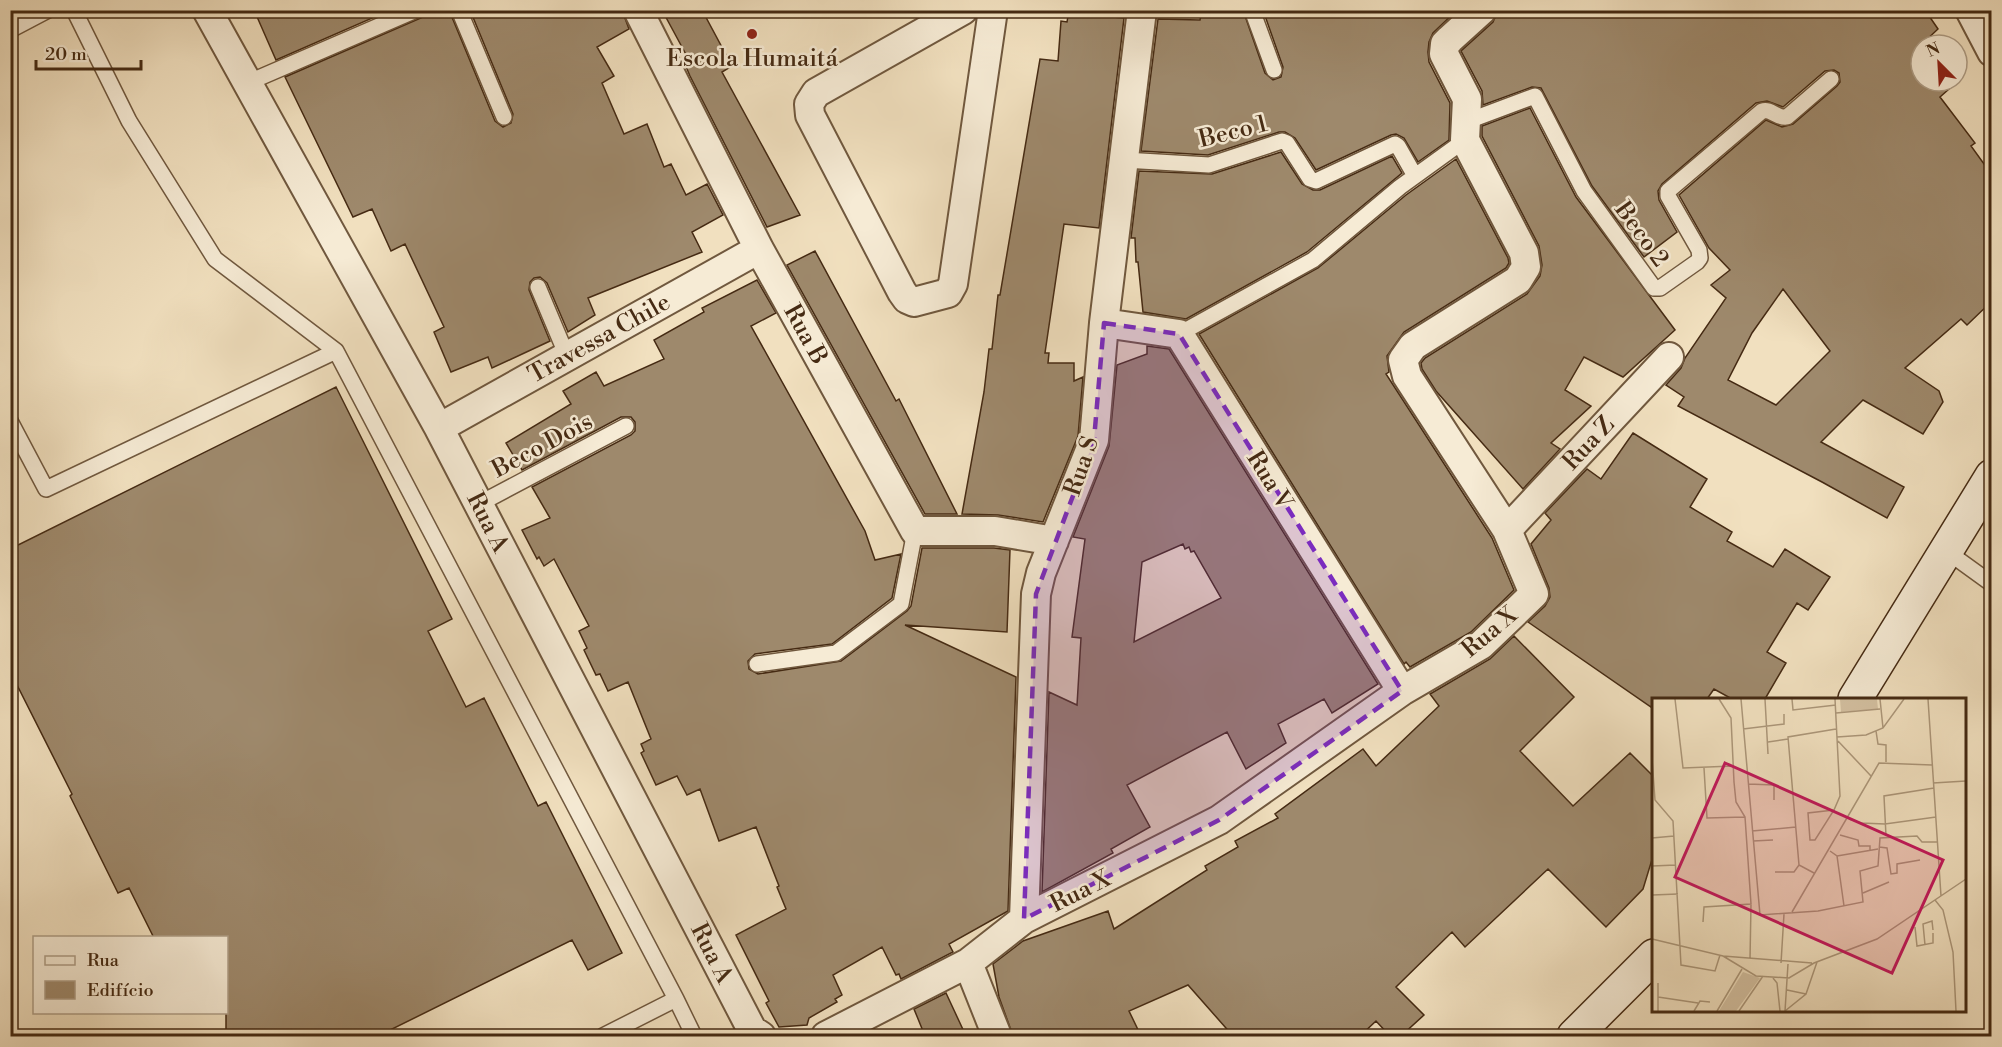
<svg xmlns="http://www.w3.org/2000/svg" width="2002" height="1047" font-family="'Libre Bodoni',serif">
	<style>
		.building { fill: #9e896c; stroke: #452a13; stroke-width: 1.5; fill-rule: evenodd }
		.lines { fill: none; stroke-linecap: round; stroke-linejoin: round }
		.service-casing { stroke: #70583e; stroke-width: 18 }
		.minor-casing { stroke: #70583e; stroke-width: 32 }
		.secondary-casing { stroke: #452a13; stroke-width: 36 }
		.service { stroke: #f6ebd5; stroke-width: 15 }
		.minor { stroke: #f6ebd5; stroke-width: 28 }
		.secondary { stroke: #f6ebd5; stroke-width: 33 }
		.marked { fill: #7b2cbf; fill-opacity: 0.2; stroke: #7b2cbf; stroke-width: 4.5; stroke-dasharray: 12 8; stroke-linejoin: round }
		.poi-dot { fill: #8f2418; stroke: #f6ebd5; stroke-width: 2 }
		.labels { text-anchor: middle; stroke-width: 5; stroke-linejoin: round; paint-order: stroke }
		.poi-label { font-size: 24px; fill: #452a13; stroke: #f6ebd5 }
		.street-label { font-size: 24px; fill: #452a13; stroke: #f6ebd5 }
		.inset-road { fill: none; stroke: #ac977a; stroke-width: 1.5 }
		.view { fill: #c2185b; fill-opacity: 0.15; stroke: #c2185b; stroke-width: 3 }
		.inset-edge { fill: none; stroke: #452a13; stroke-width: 3 }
	</style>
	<rect width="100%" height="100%" fill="#f1e0bf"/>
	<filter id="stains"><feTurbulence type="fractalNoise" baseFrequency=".00333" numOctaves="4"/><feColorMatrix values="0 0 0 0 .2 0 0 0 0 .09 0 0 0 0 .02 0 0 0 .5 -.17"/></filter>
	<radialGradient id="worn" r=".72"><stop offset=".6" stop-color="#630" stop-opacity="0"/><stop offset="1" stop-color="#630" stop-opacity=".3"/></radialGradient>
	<path class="building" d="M254,10H374L377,16L276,60Z
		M439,10H449L495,121L503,127L511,123L513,114L470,10H622L629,29L597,47L614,76L602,83L624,134L647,124L664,167L671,164L686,195L707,184L723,215L692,232L702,252L588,298L595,315L568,332L547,283L540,277L534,278L530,282L529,290L550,341L492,368L488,357L451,372L434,332L444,327L405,244L391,251L372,209L353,217L285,77Z
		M662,10H702L732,66L722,72L800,215L767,227L690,76L684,62L689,60Z
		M1069,10H1114L1113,17L1124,18L1099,228L1064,224L1045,353H1049L1048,363H1074V381L1083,377L1078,436L1043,522L998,515L962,514L984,392L989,349H992L998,295H1000L1040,59L1058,61L1061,21L1067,22Z
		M1212,10H1243L1265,73L1273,80L1281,77L1283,67L1263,10H1457L1433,33L1429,42L1428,52L1429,62L1450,103L1449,140L1418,162L1404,138L1396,134L1391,135L1316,170L1295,138L1285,132H1279L1208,155L1141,151L1158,19L1200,20L1201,15L1213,14Z
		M1498,10H1925L1938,29L1921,45V81H1958L1940,97L1975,143L1971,146L1992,175V301L1967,325L1961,319L1905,368L1939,391L1943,402L1923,434L1863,400L1821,442L1904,487L1887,518L1822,482L1678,406L1684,397L1666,385L1681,368L1685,358L1726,298L1711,285L1730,270L1709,248L1679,195L1766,120L1782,127L1793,124L1837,86L1840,82L1839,73L1834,70L1825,71L1783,107L1767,101L1756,103L1662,184L1658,191L1659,200L1677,232L1644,257L1592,186L1541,88L1532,87L1483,105L1482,91L1461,51L1493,22ZM1783,289L1830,351L1776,405L1728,380L1752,333Z
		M1530,108L1576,197L1675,330L1623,377L1584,357L1565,390L1591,406L1551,443L1560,449L1523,489L1436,391L1422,369L1421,363L1425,358L1527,294L1540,276L1542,265L1539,246L1482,136V126Z
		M1281,152L1302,184L1313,190H1320L1392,156L1402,173L1307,252L1186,319L1143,312L1138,262H1136L1135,238H1131L1139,171L1212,174Z
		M1456,159L1508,258L1509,263L1506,268L1404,332L1387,356L1389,372L1386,374L1492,538L1514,590L1471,632L1410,667L1406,662L1404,664L1199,334L1318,268L1406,195Z
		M815,251L896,401L899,399L957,514H925L787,265Z
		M757,280L776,313L751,326L865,531L875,560L901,554L892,598L832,644L755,654L748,661L749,669L758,674L841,661L907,611L911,606L922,548H994L1010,550L1007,632L905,625L1016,677L1008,911L949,944L953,952L901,979L899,974L896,975L882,947L833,975L842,995L835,999L837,1002L809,1018L807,1025L779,1027L766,1003L769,1001L736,935L786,909L777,887L779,886L756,827L719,841L700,789L687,795L677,776L656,785L641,753L644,751L641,744L651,739L628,682L608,691L600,674L596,675L584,650L587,648L579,631L589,626L554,559L544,566L539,557L537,559L522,530L550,518L532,487L631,435L635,431V422L631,417H621L522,470L506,443L571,404L563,391L596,372L604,386L664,359L654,340L704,312L702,308Z
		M1147,346L1169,349L1378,684L1332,713L1324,699L1278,724L1286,743L1246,769L1227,732L1127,785L1150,827L1111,849L1113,853L1042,892L1049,692L1077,705L1081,638L1072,637L1085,539L1073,537L1109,446L1117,365L1147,354ZM1183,544L1185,549L1189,547L1191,552L1194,551L1221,598L1134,642L1142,562Z
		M336,387L452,619L428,631L466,707L484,698L538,806L546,802L622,953L588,970L572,940L378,1036H226V938H154L129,888L118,893L70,796L72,794L10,671V549Z
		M1633,433L1707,479L1690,507L1732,532L1727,541L1773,567L1785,549L1830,577L1808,610L1797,603L1767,652L1786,663L1765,699H1732L1714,689L1707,699H1654L1651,707L1528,622L1545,606L1550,597L1549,588L1531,544L1551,520L1545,513L1587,469L1601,479Z
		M1514,636L1574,697L1520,751L1573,806L1630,753L1654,777V853L1643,889L1606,927L1548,869L1465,947L1452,932L1396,987L1424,1015L1401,1036H1390L1376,1021L1360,1036H1233L1188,985L1129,1011L1141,1036H1013L999,997L993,964L1023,941L1108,911L1114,929L1207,870L1205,866L1238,847L1235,841L1278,818L1275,814L1363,749L1376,766L1439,706L1430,694L1490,659Z
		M946,993L966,1036H925L914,1009Z"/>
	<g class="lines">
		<defs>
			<path id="service" d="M74,10L129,121L215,259L336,351L676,999L603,1036
				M459,10L504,117
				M1252,10L1274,70
				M10,30L48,10
				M247,83L416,10
				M1468,121L1535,96L1584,191L1654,288H1660L1697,262L1700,258L1699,250L1668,196V191L1762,111C1771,108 1777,119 1787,117L1831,79
				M1124,160L1209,165L1282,141L1287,143L1310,179L1316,181L1395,144L1398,146L1415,176
				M538,287L567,356
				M1179,334L1313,260L1400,187L1465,140
				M10,421L46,489L336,351
				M479,504L626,426
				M1945,550L1992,584
				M757,664L836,653L901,604L915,531
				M676,999L694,1036
				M10,1036H11"/>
			<path id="minor" d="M207,10L439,428L752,1030L761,1036
				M638,10L759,249L915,531H995L1054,541
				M963,10L816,93L809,104L810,115L902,292L907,299L914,302L948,293L953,284L993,10
				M1970,10L1992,52
				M1104,323L1179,334L1402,691
				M439,428L759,249
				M1507,530L1669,357
				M1024,919L1036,594L1041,573L1094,440L1104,323L1142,10
				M968,963L997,1036
				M826,1036L968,963L1024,919L1219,820L1402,691L1481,645L1534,594L1507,530L1407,376L1403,360L1413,346L1518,280L1526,267L1524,253L1465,140L1467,99L1444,54L1445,44L1450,39L1482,10"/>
			<path id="secondary" d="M1855,699L1992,476
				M1574,1036L1654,956"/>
		</defs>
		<use href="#service" class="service-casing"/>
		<use href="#minor" class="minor-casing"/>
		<use href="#secondary" class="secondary-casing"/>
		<use href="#service" class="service"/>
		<use href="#minor" class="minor"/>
		<use href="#secondary" class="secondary"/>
	</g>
	<path class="marked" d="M1104,323L1179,334L1402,691L1219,820L1024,919L1036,594L1094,440Z"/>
	<circle class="poi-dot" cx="752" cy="34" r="6"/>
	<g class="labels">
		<g class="poi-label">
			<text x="752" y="66">Escola Humaitá</text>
		</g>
		<g class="street-label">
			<text transform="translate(1233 131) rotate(-14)" y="8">Beco 1</text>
			<text transform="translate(1642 234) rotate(54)" y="8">Beco 2</text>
			<text transform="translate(806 334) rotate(61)" y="8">Rua B</text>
			<text transform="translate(599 338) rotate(-29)" y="8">Travessa Chile</text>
			<text transform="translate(1588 443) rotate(-47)" y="8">Rua Z</text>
			<text transform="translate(542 445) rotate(-28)" y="8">Beco Dois</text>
			<text transform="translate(1081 466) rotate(-71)" y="8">Rua S</text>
			<text transform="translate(1270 480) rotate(58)" y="8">Rua V</text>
			<text transform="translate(488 522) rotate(63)" y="8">Rua A</text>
			<text transform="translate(1489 632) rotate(-40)" y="8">Rua X</text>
			<text transform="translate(1080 891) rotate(-27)" y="8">Rua X</text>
			<text transform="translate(712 953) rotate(63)" y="8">Rua A</text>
		</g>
	</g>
	<g transform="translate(1652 698)">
		<rect width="314" height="314" fill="#f1e0bf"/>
		<path d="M91,274L108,280L84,313H67Z" fill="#d4c1a2"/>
		<path d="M188,1H225L226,11L189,14Z" fill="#d4c1a2"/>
		<path class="inset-road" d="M23,1L31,70L81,68M89,1L108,217L166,213L211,204L208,173L226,168L228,140L265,138L270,144H286M113,1L116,56M140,1L141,12L184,7M228,1L231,30M276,1L289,198M184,15L228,11M91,31L132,26V16M224,33L226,46L234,47V64M185,39L214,37L231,30L252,1M186,43L219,78M116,44L136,41M0,61L3,102L21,123L29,267L63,273L68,257M52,70L55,120L93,119M281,85L314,83M96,86L122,87V102M182,112L156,115L158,142H163L182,112L188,98L183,1M197,121L209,125L233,126L284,119M100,133L144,129M188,137L206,142L207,148H218V153M234,138L232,98L282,90M0,140L22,138M101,143L121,142M227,149L235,150L239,176L245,175V166L268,162M178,153L185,158L192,208M185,158L226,151M0,168L24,167M123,174H142L147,167M162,175L147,167L136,39L184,31M211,195L237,184M0,197L26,196M283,202L291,212L301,254L304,313M140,214L227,65L280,67M51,224L52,209L99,206L93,119L84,104L82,84L79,20L67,1M263,229L265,248L281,245V235M0,241L71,258L160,265M273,247L271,226L280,223L281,232M71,258L104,278L137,280L162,265L225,241L314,181M98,261L99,206M129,265L132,216M121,280L125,285L128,313M135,292L154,296M6,299L46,305M6,313V285M42,313L48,303L58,304M65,313L90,271M87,313L111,278M133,313L154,296L165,264M133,313L136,266"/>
		<path class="view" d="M73,65L291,162L240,275L23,179Z"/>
		<rect width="314" height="314" class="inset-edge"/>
	</g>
	<rect width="2002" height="1047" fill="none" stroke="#f1e0bf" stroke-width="36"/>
	<rect x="12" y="12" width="1978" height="1023" fill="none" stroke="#452a13" stroke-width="3"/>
	<rect x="18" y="18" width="1966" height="1011" fill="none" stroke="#452a13" stroke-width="1.5"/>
	<rect x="33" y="936" width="195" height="78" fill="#f6ebd5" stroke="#af9e87" stroke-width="1.5"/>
	<rect x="45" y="956" width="30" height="9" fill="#f6ebd5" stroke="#af9e87" stroke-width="1.5"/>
	<text x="87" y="966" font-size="18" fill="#452a13">Rua</text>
	<rect x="45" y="981" width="30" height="18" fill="#9e896c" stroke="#af9e87" stroke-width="1.5"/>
	<text x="87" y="996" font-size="18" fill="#452a13">Edifício</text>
	<g transform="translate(1939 63) rotate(336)"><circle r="28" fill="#f6ebd5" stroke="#af9e87" stroke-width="1.5"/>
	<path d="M0-4.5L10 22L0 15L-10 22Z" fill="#8f2418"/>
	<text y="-9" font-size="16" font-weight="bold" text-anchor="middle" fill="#452a13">N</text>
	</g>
	<path d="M36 60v9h105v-9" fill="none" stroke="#452a13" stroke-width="3"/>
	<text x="45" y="60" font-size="18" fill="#452a13" stroke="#f6ebd5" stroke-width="4.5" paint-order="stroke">20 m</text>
	<rect width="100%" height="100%" filter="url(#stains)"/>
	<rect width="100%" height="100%" fill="url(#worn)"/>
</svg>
